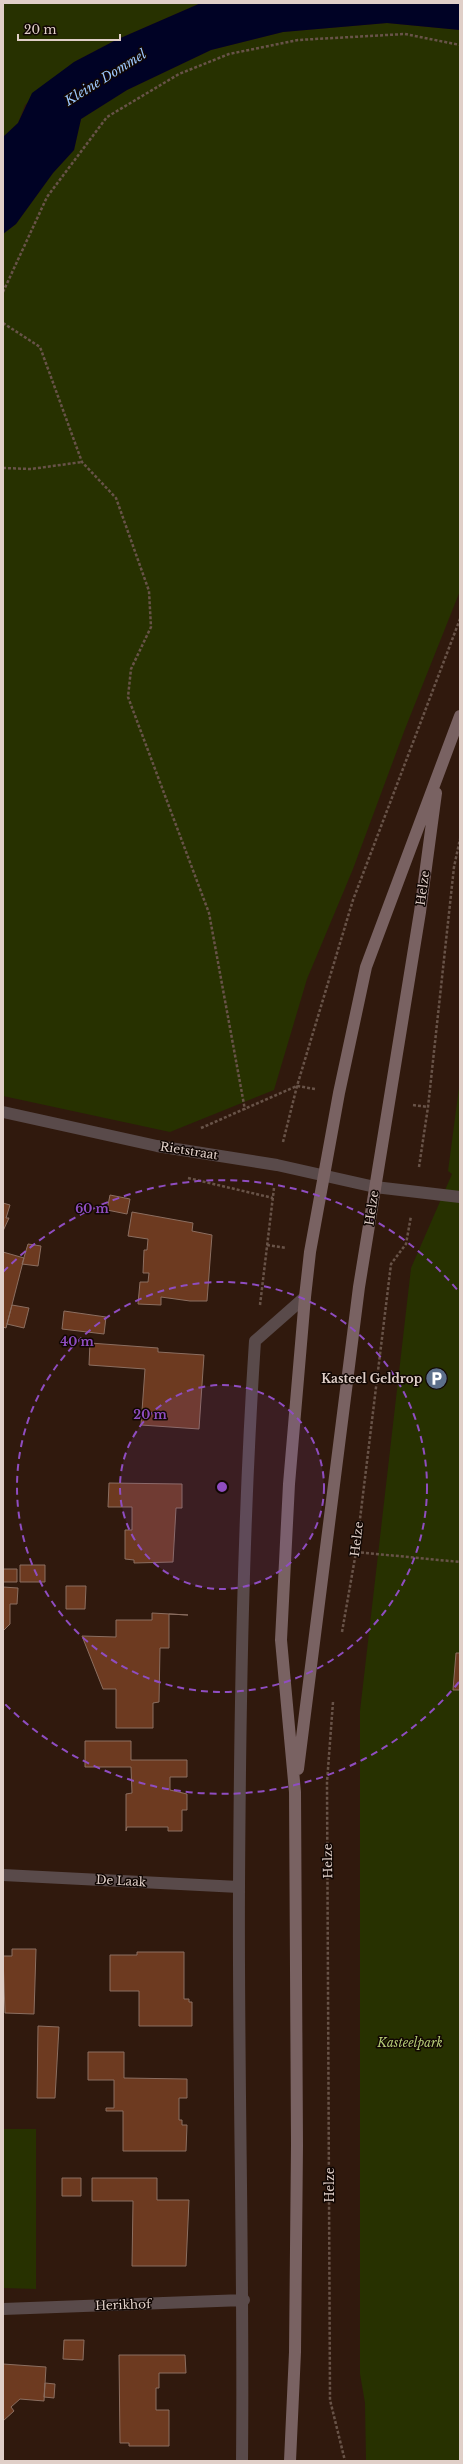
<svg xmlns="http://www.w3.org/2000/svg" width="463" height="2464" font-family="'Libre Baskerville',serif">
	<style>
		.green { fill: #273100 }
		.water { fill: #000225 }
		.building { fill: #6d3a20; stroke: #8b6e60 }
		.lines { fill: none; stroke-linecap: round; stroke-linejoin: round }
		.path { stroke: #685348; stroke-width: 2.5; stroke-dasharray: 3 2; stroke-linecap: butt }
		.lane { stroke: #594a4a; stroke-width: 12 }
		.street { stroke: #594a4a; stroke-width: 12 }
		.secondary { stroke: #796262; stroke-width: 12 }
		.ring { fill: none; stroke: #8f4dc1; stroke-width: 2; stroke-dasharray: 7 5 }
		.labels { text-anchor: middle; stroke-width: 3; stroke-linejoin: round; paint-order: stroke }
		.street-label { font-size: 12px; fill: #e0cfc8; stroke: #110703 }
		.poi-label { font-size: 12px; font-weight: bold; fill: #e0cfc8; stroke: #110703; text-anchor: end }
		.park-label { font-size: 12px; font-style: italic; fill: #b4c975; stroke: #110703 }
		.water-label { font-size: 13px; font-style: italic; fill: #9dc7fd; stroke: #110703 }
		.centre { fill: #8f4dc1; stroke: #110703; stroke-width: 2 }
		.ring-label { font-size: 12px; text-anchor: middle; font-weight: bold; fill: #8f4dc1; stroke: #110703; stroke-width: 3; stroke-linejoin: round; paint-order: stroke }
	</style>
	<rect width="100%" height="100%" fill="#30190d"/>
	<path class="green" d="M3,3H201L116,40L74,62L25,105L18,123L3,137Z
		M387,23L460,30V591L405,729L353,869L307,979L274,1090L170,1132L3,1096V234L16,224L53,173L74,150L81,119L127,90L211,50L283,32Z
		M460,1080V2461H366L365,2403L360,2374V1711L411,1268L452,1174L448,1171Z
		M3,2129H36V2289L3,2288Z"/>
	<path class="water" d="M201,3H460V30L387,23L283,32L211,50L127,90L81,119L74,150L53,173L16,224L3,234V137L18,123L32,93L74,62L116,40Z"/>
	<path class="building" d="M110,1195L130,1199L127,1214L107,1210Z
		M3,1203L10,1205L6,1218H9L3,1231Z
		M132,1212L193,1223L192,1231L212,1235L207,1301H190L161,1297V1305L138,1304L140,1282H148L149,1273H143L144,1250H147L148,1239L128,1236Z
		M28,1244L41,1246L38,1266L22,1264Z
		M3,1252L24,1258L6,1328L3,1327Z
		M12,1305L29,1308L24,1328L7,1324Z
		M64,1311L106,1317L104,1334L62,1329Z
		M90,1343L158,1348V1352L204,1355L199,1429L141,1425L145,1369L89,1365Z
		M109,1483L182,1484V1508H176L173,1562L134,1563V1560L125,1559V1530H132V1507H108Z
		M20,1565H45V1582H20Z
		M3,1569H17V1582H3Z
		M66,1586H86L85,1609H66Z
		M3,1587L18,1588L17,1604H10V1624L3,1631Z
		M152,1613L188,1615L169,1614V1648H160L159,1702L153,1703V1728H116V1689H103L82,1636L116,1637V1620H152Z
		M456,1653H460V1690H453Z
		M85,1741H131V1760H187V1777H170V1790L187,1794V1810H182V1831H168V1827H127L126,1831V1794L132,1793L131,1767H85Z
		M12,1949H36L34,2014L5,2013L3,1956H12Z
		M137,1952H184V1999H189V2002H192V2026H139V1991H110V1955H137Z
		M38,2026L59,2027L55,2098H37Z
		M88,2052H124V2078L187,2079V2098H179V2120H182V2125H187L186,2151H123V2111H106V2108H114V2080H88Z
		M62,2178H81V2196H62Z
		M92,2178H157V2200H189L186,2266H132L133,2201H92Z
		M64,2340H84L83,2360L63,2359Z
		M119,2355H185L186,2373H159V2388H156V2410H169V2446H129V2443H120Z
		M3,2364L46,2367L44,2401L20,2399L11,2407L14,2411L3,2421Z
		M45,2383L55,2384L54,2398L44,2397Z"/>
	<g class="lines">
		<path class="path" d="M3,292L47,197L107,117L179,74L229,54L298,40L405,34L460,45
			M3,323L40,347L82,462L116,498L149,591L151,627L131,669L128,697L209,913L245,1110
			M3,468L31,469L82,462
			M413,1105L428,1107
			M201,1128L297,1086L315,1089
			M283,1142L297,1086L353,900L460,619
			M419,1167L428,1107L454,867L460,839
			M188,1178L273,1198
			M267,1245L286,1248
			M260,1305L274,1188
			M356,1552L460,1562
			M342,1632L356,1552L391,1264L406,1244L411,1216
			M333,1702L327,1782L330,2400L345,2461"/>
		<path class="lane" d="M375,1187L460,1197"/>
		<path class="street" d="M3,1112L157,1146L277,1165L375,1187
			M3,1875L239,1887
			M3,2309L244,2300
			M242,2461C244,2269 238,2078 239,1887C240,1705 243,1522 255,1341L305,1297"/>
		<path class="secondary" d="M298,1769L359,1287L420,912L436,793
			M290,2461L295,2352L297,2145L295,1792L281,1640L289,1484L305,1297L310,1252L339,1093L366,967L460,716"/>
	</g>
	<circle cx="222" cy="1487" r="102" fill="#8f4dc1" fill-opacity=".12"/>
	<g class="ring">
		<circle cx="222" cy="1487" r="102"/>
		<circle cx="222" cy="1487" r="205"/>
		<path d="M459 1682A307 307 0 0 1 3 1702M3 1272A307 307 0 0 1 459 1292"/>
	</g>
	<defs>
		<symbol id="parking-disc" viewBox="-11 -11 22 22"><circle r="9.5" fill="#5c6f8a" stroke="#110703"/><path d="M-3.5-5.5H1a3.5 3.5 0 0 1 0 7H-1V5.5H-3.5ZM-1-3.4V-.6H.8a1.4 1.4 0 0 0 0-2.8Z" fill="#fff"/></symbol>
	</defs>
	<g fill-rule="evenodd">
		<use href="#parking-disc" x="424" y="1366" width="25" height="25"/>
	</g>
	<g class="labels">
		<g class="street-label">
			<text transform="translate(423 888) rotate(-82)" y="4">Helze</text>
			<text transform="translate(189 1151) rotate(9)" y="4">Rietstraat</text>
			<text transform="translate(372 1208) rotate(-81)" y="4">Helze</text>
			<text transform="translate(357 1539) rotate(-83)" y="4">Helze</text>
			<text transform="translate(328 1861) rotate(-91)" y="4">Helze</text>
			<text transform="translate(121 1881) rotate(3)" y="4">De Laak</text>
			<text transform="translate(330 2185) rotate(-90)" y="4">Helze</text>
			<text transform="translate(123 2305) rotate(-2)" y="4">Herikhof</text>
		</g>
		<g class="poi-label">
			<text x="422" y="1383">Kasteel Geldrop</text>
		</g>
		<g class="park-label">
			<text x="410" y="2047">Kasteelpark</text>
		</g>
		<g class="water-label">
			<text transform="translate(105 77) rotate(-32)" y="5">Kleine Dommel</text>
		</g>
	</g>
	<circle cx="222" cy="1487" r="6" class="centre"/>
	<g class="ring-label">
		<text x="92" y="1213">60 m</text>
		<text x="77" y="1346">40 m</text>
		<text x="150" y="1419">20 m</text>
	</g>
	<rect width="463" height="2464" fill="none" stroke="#e0cfc8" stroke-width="8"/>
	<path d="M18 34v6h102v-6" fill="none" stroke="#e0cfc8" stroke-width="2"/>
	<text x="24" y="34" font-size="12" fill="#e0cfc8" stroke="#110703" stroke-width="3" paint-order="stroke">20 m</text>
</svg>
